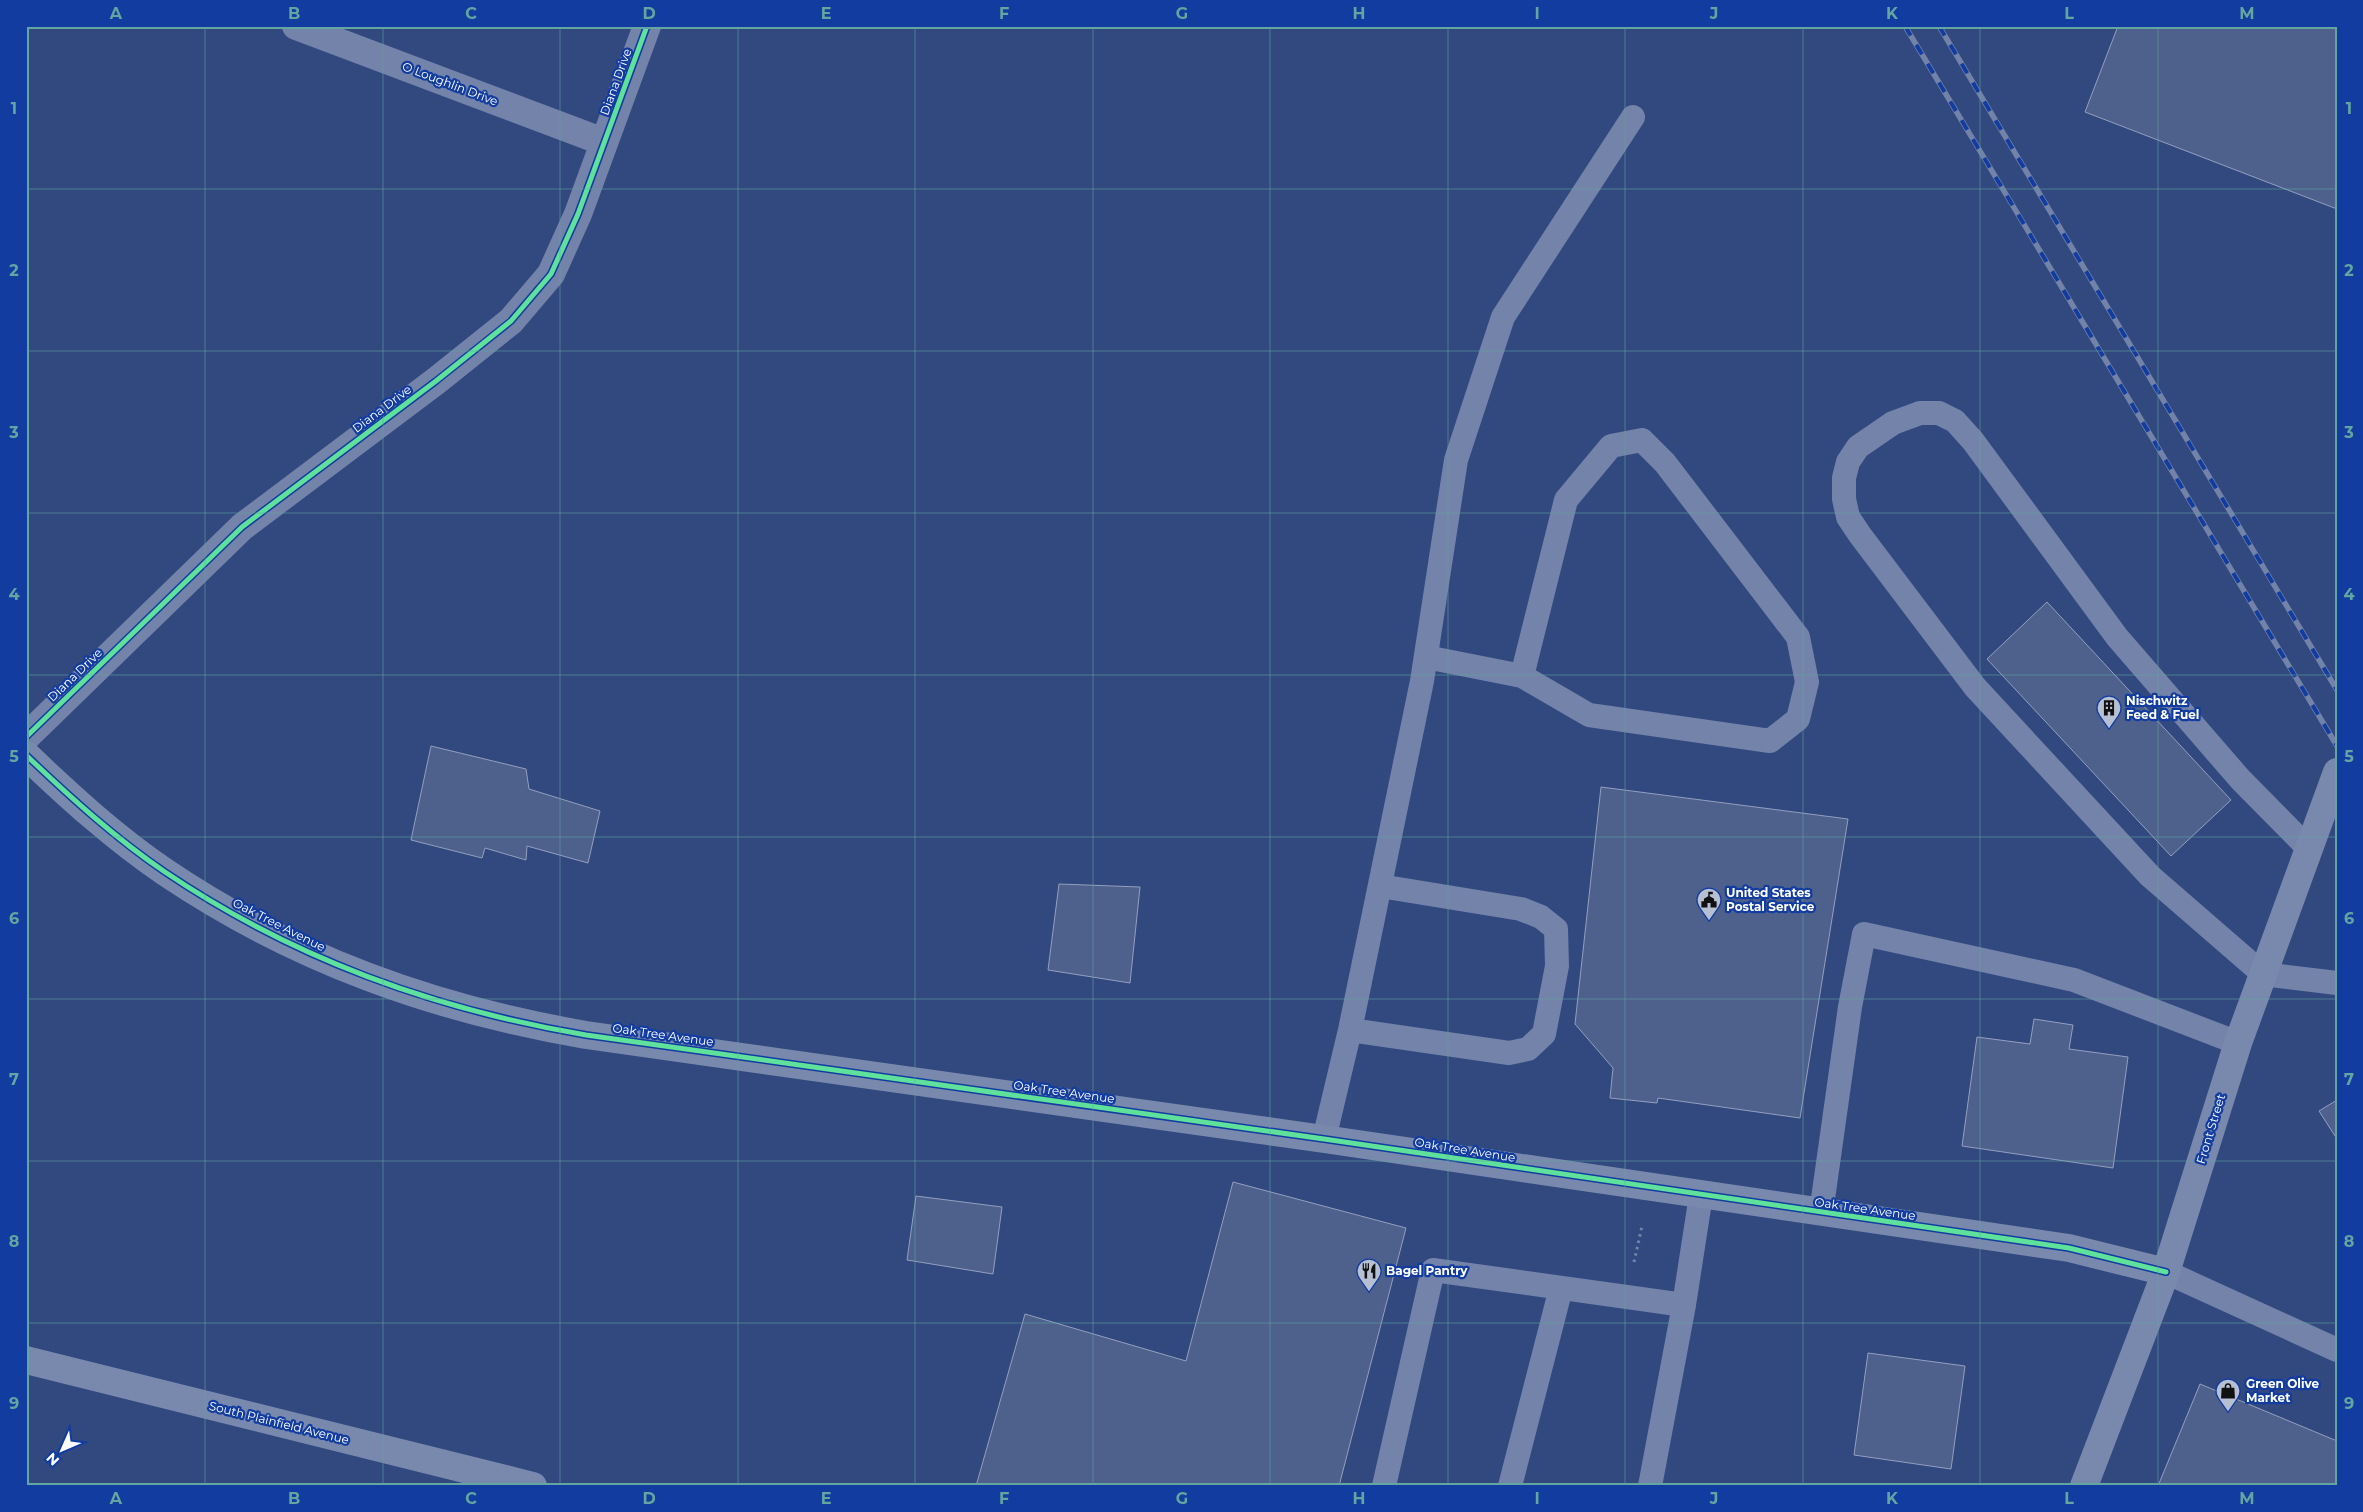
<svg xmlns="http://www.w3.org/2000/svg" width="2363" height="1512" font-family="Montserrat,sans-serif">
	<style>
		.building { fill: #4e618d; stroke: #939fbe }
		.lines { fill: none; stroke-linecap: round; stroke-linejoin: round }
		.path { stroke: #7383a9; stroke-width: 3; stroke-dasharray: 2.5 4; stroke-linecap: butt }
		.lane { stroke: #7383a9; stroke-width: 24 }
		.street { stroke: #7383a9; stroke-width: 28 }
		.secondary { stroke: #7989ad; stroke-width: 28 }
		.rail-casing { stroke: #7282a8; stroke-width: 5.5 }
		.rail { stroke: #123ca0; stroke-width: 4; stroke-dasharray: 11; stroke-linecap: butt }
		.cycleway-casing { stroke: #123ca0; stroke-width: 8 }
		.cycleway { stroke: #60e19b; stroke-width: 5 }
		.grid { fill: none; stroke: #63a6a1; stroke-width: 1; stroke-opacity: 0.55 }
		.labels { text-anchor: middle; stroke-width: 4.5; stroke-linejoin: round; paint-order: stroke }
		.street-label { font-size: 12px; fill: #fff; stroke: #123ca0 }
		.poi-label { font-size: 12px; font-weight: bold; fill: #fff; stroke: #123ca0; text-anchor: start }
		.neatline { fill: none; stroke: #63a6a1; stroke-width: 2 }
		.grid-label { font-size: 16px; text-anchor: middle; font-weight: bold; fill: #63a6a1 }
	</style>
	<rect width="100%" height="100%" fill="#324980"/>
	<path class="building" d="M2118,26H2337V209L2085,112Z
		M2047,602L2231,800L2171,856L1987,659Z
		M431,746L526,769L529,789L600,811L588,863L527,846L526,860L485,848L482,858L411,840Z
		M1601,787L1848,819L1800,1118L1658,1098L1657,1103L1610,1098L1613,1068L1575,1024Z
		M1059,884L1140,887L1130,983L1048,970Z
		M2034,1019L2073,1025L2069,1049L2128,1057L2113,1168L1962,1146L1977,1037L2030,1044Z
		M2337,1100V1139L2319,1111Z
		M1233,1182L1406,1228L1339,1486H976L1025,1314L1186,1361Z
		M916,1196L1002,1207L993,1274L907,1260Z
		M1868,1353L1965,1366L1951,1469L1854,1455Z
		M2200,1384L2337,1441V1486H2158Z"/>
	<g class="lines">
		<path class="path" d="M1634,1262L1642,1226"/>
		<path class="lane" d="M1426,657L1522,676L1589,715L1770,741L1798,719L1807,682L1798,637L1665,463L1642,440L1611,446L1566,500L1522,676
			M2309,849L2240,779L2117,637L1973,441L1955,421L1939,413H1920L1893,423L1858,447L1848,462L1844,478V499L1848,517L1860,535L1975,687L2150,876L2263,974L2337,983
			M1350,1030L1509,1053L1528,1049L1544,1034L1557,966L1556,929L1541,917L1521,909L1380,886
			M1324,1139L1350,1030L1422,681L1456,460L1503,317L1633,117
			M1821,1213L1850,1007L1864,934L2074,980L2238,1043
			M2166,1272L2337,1350
			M1384,1486L1433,1270L1684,1305
			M1510,1486L1561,1288
			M1650,1486L1684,1305L1701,1195"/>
		<path class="street" d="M296,26L604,142
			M26,737L242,527L436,381L511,321L551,274L578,214L647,26"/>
		<path class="secondary" d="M26,755C70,797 115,838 165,872C294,959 434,1009 586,1035L1324,1139L2069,1248L2166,1272
			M26,1360L533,1486
			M2084,1486L2166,1272L2238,1043L2337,772"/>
		<defs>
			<path id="rail" d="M1905,26L2337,746
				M1939,26L2337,690"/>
		</defs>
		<use href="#rail" class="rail-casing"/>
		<use href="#rail" class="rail"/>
		<defs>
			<path id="cycleway" d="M26,737L242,527L436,381L511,321L551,274L578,214L647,26
				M26,755C70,797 115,838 165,872C294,959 434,1009 586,1035L1324,1139L2069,1248L2166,1272"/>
		</defs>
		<use href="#cycleway" class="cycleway-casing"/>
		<use href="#cycleway" class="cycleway"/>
	</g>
	<path class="grid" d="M205,26V1486M383,26V1486M560,26V1486M738,26V1486M915,26V1486M1093,26V1486M1270,26V1486M1448,26V1486M1625,26V1486M1803,26V1486M1980,26V1486M2158,26V1486M26,189H2337M26,351H2337M26,513H2337M26,675H2337M26,837H2337M26,999H2337M26,1161H2337M26,1323H2337"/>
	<defs>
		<symbol id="building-pin" viewBox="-11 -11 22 30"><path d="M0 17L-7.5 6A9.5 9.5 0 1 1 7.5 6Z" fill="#b7bfd3" stroke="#123ca0"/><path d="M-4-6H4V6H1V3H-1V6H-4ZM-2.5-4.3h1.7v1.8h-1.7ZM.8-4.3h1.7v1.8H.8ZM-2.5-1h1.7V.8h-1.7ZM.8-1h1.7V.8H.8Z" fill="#111"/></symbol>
		<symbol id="civic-pin" viewBox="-11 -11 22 30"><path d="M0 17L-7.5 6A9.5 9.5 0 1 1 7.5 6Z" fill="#b7bfd3" stroke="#123ca0"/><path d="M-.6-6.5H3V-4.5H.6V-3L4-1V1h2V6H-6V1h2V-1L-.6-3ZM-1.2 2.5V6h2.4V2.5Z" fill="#111"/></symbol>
		<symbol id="restaurant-pin" viewBox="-11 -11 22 30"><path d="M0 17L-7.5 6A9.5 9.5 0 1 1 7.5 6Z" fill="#b7bfd3" stroke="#123ca0"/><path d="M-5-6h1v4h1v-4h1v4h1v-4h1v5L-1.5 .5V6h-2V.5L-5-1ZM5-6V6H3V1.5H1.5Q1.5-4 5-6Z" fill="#111"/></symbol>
		<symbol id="shop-pin" viewBox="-11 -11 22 30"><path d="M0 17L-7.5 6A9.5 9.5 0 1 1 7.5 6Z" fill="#b7bfd3" stroke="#123ca0"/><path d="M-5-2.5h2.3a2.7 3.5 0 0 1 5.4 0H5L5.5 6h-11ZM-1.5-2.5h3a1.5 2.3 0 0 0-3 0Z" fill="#111"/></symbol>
	</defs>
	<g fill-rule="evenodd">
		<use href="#building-pin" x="2095" y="694" width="28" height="38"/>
		<use href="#civic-pin" x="1695" y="886" width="28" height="38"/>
		<use href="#restaurant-pin" x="1355" y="1257" width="28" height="38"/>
		<use href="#shop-pin" x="2214" y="1377" width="28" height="38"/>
	</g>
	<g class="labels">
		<g class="street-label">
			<text transform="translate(616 82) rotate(-70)" y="4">Diana Drive</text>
			<text transform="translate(450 84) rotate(21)" y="4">O Loughlin Drive</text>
			<text transform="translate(382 409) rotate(-37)" y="4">Diana Drive</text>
			<text transform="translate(75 675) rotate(-44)" y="4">Diana Drive</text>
			<text transform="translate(279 925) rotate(27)" y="4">Oak Tree Avenue</text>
			<text transform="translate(663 1035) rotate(8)" y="4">Oak Tree Avenue</text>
			<text transform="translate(1064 1092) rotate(8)" y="4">Oak Tree Avenue</text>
			<text transform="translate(2211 1129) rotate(-73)" y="4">Front Street</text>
			<text transform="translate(1465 1150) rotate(9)" y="4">Oak Tree Avenue</text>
			<text transform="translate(1865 1209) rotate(8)" y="4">Oak Tree Avenue</text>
			<text transform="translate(279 1423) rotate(14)" y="4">South Plainfield Avenue</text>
		</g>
		<g class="poi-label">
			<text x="2126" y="705">Nischwitz<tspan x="2126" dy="14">Feed &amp; Fuel</tspan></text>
			<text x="1726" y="897">United States<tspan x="1726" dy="14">Postal Service</tspan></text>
			<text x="1386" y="1275">Bagel Pantry</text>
			<text x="2246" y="1388">Green Olive<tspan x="2246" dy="14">Market</tspan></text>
		</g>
	</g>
	<rect width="2363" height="1512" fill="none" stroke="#123ca0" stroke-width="55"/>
	<g transform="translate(62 1450) rotate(225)" stroke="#123ca0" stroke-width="4" paint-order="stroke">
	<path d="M0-4L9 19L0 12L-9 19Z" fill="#ffffff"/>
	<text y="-8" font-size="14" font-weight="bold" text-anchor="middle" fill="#ffffff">N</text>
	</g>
	<rect x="28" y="28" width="2308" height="1456" class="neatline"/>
	<g class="grid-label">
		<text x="116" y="19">A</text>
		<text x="294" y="19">B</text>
		<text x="471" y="19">C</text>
		<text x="649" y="19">D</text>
		<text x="826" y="19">E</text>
		<text x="1004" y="19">F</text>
		<text x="1182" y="19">G</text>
		<text x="1359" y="19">H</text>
		<text x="1537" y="19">I</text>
		<text x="1714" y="19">J</text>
		<text x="1892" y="19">K</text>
		<text x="2069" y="19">L</text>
		<text x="2247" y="19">M</text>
		<text x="14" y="114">1</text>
		<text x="2349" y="114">1</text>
		<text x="14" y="276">2</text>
		<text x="2349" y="276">2</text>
		<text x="14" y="438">3</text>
		<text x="2349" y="438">3</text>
		<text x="14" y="600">4</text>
		<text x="2349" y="600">4</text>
		<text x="14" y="762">5</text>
		<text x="2349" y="762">5</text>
		<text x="14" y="924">6</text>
		<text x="2349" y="924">6</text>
		<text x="14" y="1085">7</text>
		<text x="2349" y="1085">7</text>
		<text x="14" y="1247">8</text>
		<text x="2349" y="1247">8</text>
		<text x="14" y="1409">9</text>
		<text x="2349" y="1409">9</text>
		<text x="116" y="1504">A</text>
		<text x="294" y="1504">B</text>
		<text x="471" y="1504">C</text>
		<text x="649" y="1504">D</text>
		<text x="826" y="1504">E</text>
		<text x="1004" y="1504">F</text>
		<text x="1182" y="1504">G</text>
		<text x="1359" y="1504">H</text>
		<text x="1537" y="1504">I</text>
		<text x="1714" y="1504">J</text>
		<text x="1892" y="1504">K</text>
		<text x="2069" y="1504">L</text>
		<text x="2247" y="1504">M</text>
	</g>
</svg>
